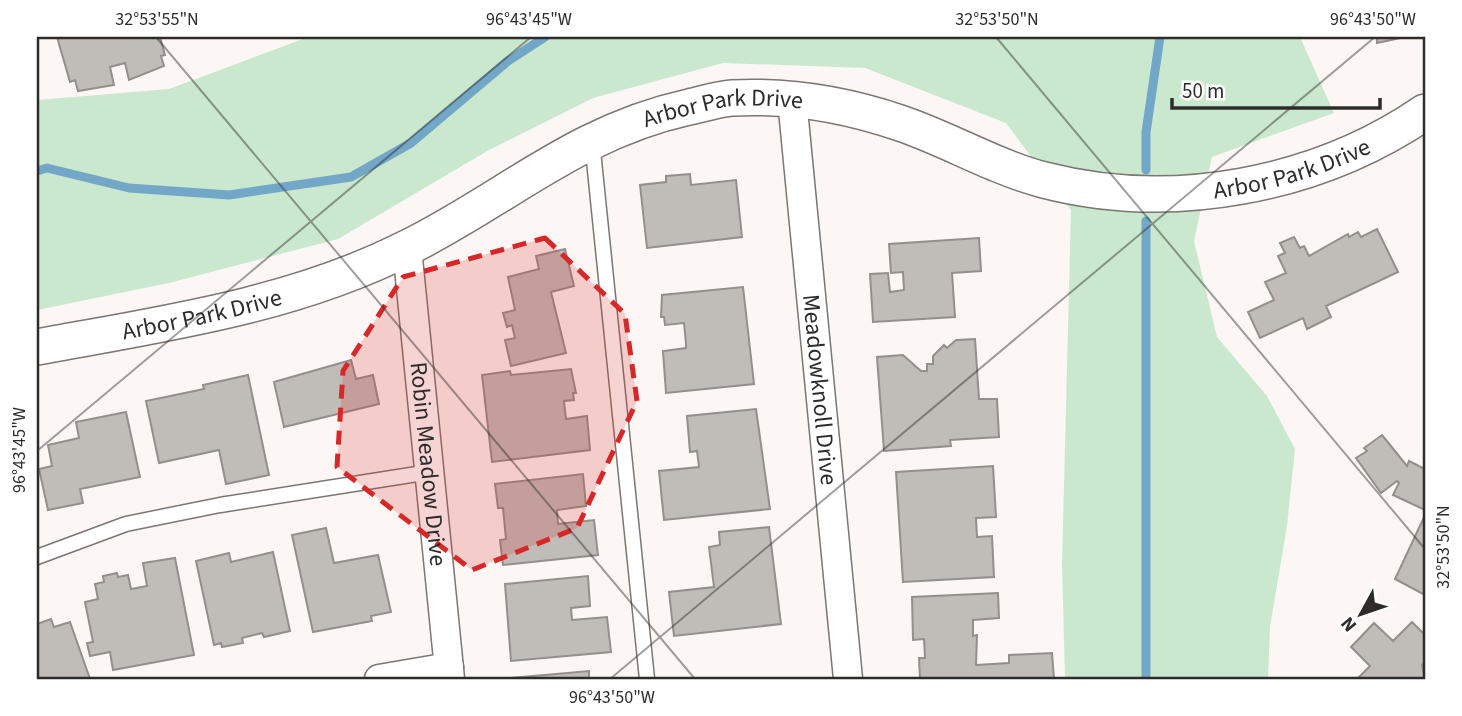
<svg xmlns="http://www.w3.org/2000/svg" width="1462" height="716" font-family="'Source Sans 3',sans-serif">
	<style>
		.green { fill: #cae8ce }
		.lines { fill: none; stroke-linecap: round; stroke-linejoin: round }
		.stream { stroke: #73a7c8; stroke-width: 9 }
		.building { fill: #c0bcb8; stroke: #938f8c; stroke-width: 2 }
		.service-casing { stroke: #7b7673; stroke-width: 17 }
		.minor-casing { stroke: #7b7673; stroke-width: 31 }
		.tertiary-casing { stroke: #7b7673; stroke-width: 38 }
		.service { stroke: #fff; stroke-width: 14 }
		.minor { stroke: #fff; stroke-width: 28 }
		.tertiary { stroke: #fff; stroke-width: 35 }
		.marked { fill: #d62828; fill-opacity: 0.2; stroke: #d62828; stroke-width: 5; stroke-dasharray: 14 9; stroke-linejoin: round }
		.ticks { fill: none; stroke: #2e2c2b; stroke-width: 2; stroke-opacity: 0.45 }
		.labels { text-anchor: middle; stroke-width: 7; stroke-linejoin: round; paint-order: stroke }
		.street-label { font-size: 24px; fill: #2e2c2b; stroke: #fff }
		.neatline { fill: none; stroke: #2e2c2b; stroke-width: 2.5 }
		.ticks-label { font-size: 18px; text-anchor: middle; fill: #2e2c2b }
	</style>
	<rect width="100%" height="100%" fill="#fcf7f4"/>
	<path class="green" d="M308,37H1300L1334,113L1212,157L1194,241L1217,337L1267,396L1295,449L1287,526L1270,627L1268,679H1065L1062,564L1071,210L1006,123L865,68L723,63L593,98L489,150L338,239L169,283L37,310V100L169,89Z"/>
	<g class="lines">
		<path class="stream" d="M1146,170V132L1160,37
			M37,171L47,168L129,188L229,195L351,177L411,143L508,61L545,37
			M1146,221V679"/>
	</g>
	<path class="building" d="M57,37H160L165,55L161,56L164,66L129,80L125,63L110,67L114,85L78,91L75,80L70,82Z
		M1377,37H1405L1377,43Z
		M690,174L691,185L736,180L742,237L647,248L640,185L666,182V176Z
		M1377,229L1398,272L1326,306L1331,317L1307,329L1303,318L1260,338L1248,312L1274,300L1265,282L1286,273L1278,256L1285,253L1280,243L1294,237L1300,248L1304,246L1309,256L1348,234L1349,237L1358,232L1361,237Z
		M979,238L981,271L952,273L955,317L873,322L870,274L888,273L890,292L904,290L903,272L891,273L889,244Z
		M565,249L574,286L551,292L566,353L511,366L505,340L515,338L512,325L507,327L503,313L515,310L508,277L539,269L536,256Z
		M743,287L754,384L666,393L663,351L686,348V344L684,323L665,325L664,317H661L662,295Z
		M975,339L979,399H997L999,437L950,440L951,446L884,451L877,357L903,355L921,371H927V364H933V356L944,345L947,348L956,340Z
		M351,360L356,379L373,375L379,404L284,427L274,382Z
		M571,369L576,393H573L574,400L564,401L566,419L587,416L590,450L492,462L482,375L510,371L511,375Z
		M248,375L269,475L226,484L219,450L159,463L146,401L204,389L203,385Z
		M756,409L770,509L664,520L659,471L699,467L697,451L690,452L687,416Z
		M126,412L140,477L80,489L83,503L48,510L39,469L52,466L48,445L79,438L76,422Z
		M1382,435L1407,466L1409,461L1425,469V510L1393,495L1399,483L1397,481L1381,493L1356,458L1367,451L1364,448Z
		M993,466L996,517L976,518L977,537L992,536L994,577L903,582L896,472Z
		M583,474L586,506L557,510L558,524L594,520L598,555L503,565L500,540L506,539L503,508H498L495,484Z
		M1425,515V595L1395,579Z
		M769,527L781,624L674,636L669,592L714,587L709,547L720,545L719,532Z
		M326,528L334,563L378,555L391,612L371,616L372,621L313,632L292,535Z
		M273,552L290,631L264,637L262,633L242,638L243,643L222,647L221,643L214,645L196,561L229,553L231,562Z
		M175,558L194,655L113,670L110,652L90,656L87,643L93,642L85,602L98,599L95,584L104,582L103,576L117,573L118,577L128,575L131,589L147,586L143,563Z
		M588,576L590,606L571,608L572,620L607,617L611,652L511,661L505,584Z
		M998,593L999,618L973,620V636L977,635L976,665L1009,663V655L1052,653L1054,679H920L919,658H925L924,639L913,640L912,597Z
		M51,619L54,627L70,622L90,679H37V624Z
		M1412,622L1425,635V662L1422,665L1425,679H1357L1370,666L1351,647L1374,623L1393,641Z
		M589,671V679H511V678Z"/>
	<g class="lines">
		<defs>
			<path id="service" d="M592,141L647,679
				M37,557L126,524L220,505L430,472"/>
			<g id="minor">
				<path id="s1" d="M792,99L848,679"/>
				<path id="s2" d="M407,248L450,679"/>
				<path d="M379,679L449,667"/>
			</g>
			<g id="tertiary">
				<path id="s3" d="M37,347C162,324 292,306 407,248C506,199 575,132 689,107C703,104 718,99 732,98C788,95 847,105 900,123C948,139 994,167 1044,180C1172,213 1317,186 1425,112"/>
			</g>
		</defs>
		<use href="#service" class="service-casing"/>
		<use href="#minor" class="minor-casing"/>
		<use href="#tertiary" class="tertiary-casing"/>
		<use href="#service" class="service"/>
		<use href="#minor" class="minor"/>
		<use href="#tertiary" class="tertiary"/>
	</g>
	<path class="marked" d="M545,238L625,314L637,401L577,528L472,570L337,467L343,371L403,277Z"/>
	<path class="ticks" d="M156,37L695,679M996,37L1425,549M37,451L531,37M610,679L1375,37"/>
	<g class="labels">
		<g class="street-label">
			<text dy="8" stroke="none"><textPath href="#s3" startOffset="735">Arbor Park Drive</textPath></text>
			<text dy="8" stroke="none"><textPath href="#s3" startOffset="1323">Arbor Park Drive</textPath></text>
			<text dy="8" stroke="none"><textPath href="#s3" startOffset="168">Arbor Park Drive</textPath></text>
			<text dy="8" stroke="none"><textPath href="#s1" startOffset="292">Meadowknoll Drive</textPath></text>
			<text dy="8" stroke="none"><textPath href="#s2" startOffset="217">Robin Meadow Drive</textPath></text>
		</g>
	</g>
	<rect width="1462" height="716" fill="none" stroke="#ffffff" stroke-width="77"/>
	<g transform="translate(1361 614) rotate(230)" stroke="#ffffff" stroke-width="5" paint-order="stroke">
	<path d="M0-5L12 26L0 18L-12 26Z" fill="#2e2c2b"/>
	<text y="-10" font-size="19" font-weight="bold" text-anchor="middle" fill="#2e2c2b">N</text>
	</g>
	<path d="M1172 98v10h208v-10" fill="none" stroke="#2e2c2b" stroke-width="3.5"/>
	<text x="1182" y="98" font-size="21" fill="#2e2c2b" stroke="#ffffff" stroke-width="5" paint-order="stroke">50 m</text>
	<rect x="38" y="38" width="1386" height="640" class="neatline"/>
	<g class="ticks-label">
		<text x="157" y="25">32°53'55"N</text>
		<text x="529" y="25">96°43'45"W</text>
		<text x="997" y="25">32°53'50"N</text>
		<text x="1373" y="25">96°43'50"W</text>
		<text transform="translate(19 450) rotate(-90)" y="6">96°43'45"W</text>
		<text transform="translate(1443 547) rotate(-90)" y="6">32°53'50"N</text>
		<text x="612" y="703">96°43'50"W</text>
	</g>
</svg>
